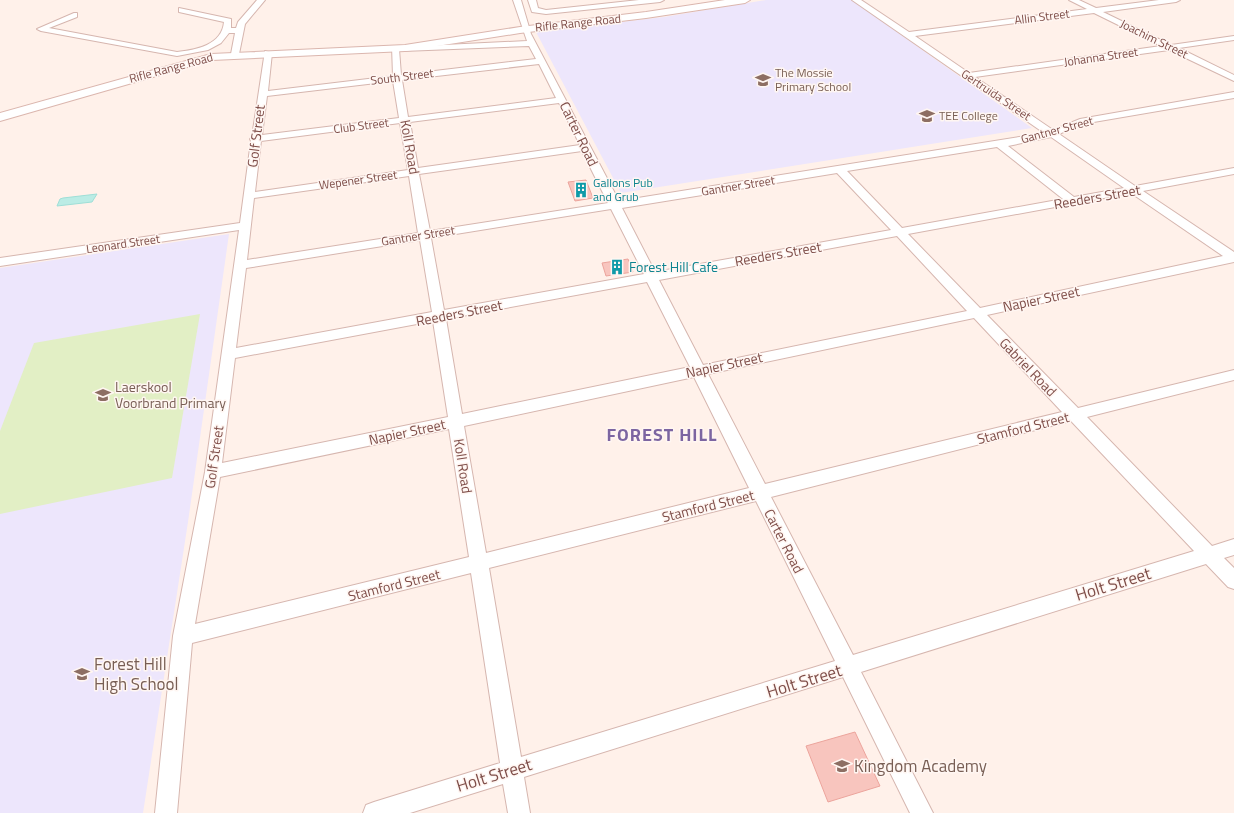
<svg xmlns="http://www.w3.org/2000/svg" width="1234" height="813" font-family="'Titillium Web',sans-serif">
	<style>
		.education { fill: #ede6fc }
		.green { fill: #e2efc5 }
		.water { fill: #bbece5; stroke: #9fdfd7 }
		.building { fill: #f8c5be; stroke: #eca49c }
		.lines { fill: none; stroke-linecap: round; stroke-linejoin: round }
		.minor-casing { stroke: #d6b6af; stroke-width: 2 }
		.secondary-casing { stroke: #dbb6ae; stroke-width: 2 }
		.minor { fill: #fff; fill-rule: evenodd }
		.secondary { fill: #fff; fill-rule: evenodd }
		.labels { text-anchor: middle; stroke-width: 3; stroke-linejoin: round; paint-order: stroke }
		.far-street-label { font-size: 12px; fill: #7e4d48; stroke: #fff6f2 }
		.far-education-label { font-size: 12px; fill: #785e54; stroke: #fff6f2; text-anchor: start }
		.far-culture-label { font-size: 12px; fill: #0d838f; stroke: #fff6f2; text-anchor: start }
		.street-label { font-size: 14px; fill: #7e4d48; stroke: #fff6f2 }
		.culture-label { font-size: 14px; fill: #0d838f; stroke: #fff6f2; text-anchor: start }
		.education-label { font-size: 14px; fill: #785e54; stroke: #fff6f2; text-anchor: start }
		.near-street-label { font-size: 17px; fill: #7e4d48; stroke: #fff6f2 }
		.near-education-label { font-size: 17px; fill: #785e54; stroke: #fff6f2; text-anchor: start }
		.district-label { font-size: 18px; font-weight: bold; letter-spacing: 1px; fill: #7c65a1; stroke: #fff6f2 }
	</style>
	<rect width="100%" height="100%" fill="#fff1ea"/>
	<path class="education" d="M766,0H852L1032,128L621,193L536,32L664,17Z
		M229,234L188,522L143,813H0V268Z"/>
	<path class="green" d="M200,314L172,478L0,514V431L34,343Z"/>
	<path class="water" d="M97,194L92,202L57,206L60,199L63,198Z"/>
	<path class="building" d="M586,180L593,198L575,201L568,182Z
		M628,259L633,272L606,276L602,263Z
		M855,732L880,786L828,802L806,746Z"/>
	<g class="lines">
		<defs>
			<path id="minor" d="M257,0H265L245,24L239,54L235,56L231,54L235,33H229L221,43L208,50L177,56L41,31L37,29L74,13H77V17L49,28L177,52C196,50 222,45 224,22L179,12V8L231,19V28H236L238,22Z
				M513,0H521L531,34L619,201L1044,133L852,0H861L909,32L1087,9L1069,0H1079L1096,8L1159,0H1180L1176,2L1103,12L1171,45L1234,36V40L1179,48L1234,75V81L1169,50L975,77L1053,130L1080,119L1234,92V98L1082,124L1059,134L1135,186L1234,168V174L1143,191L1234,252V262L987,315L1078,408L1234,370V380L1087,417L1212,546L1234,539V555L1224,558L1234,568V589L1228,587L1206,564L861,672L933,813H910L843,677L524,777L530,813H508L503,784L410,813H363L366,805L374,802L500,763L471,573L192,643L177,813H155L173,636L205,472L239,230L0,266V258L240,223L251,141L250,139L252,137L265,51L272,53L268,91L393,76L392,46H398L399,49L403,47L527,41ZM1094,13L1161,46L969,73L915,36ZM529,46L536,59L401,75L399,49L403,51ZM539,64L556,98L408,117L402,80ZM393,81L399,118L262,135L267,96ZM559,103L580,145L418,168L410,122ZM400,123L408,170L255,192L261,141ZM1051,137L1124,188L1074,197L1008,146ZM997,147L1063,199L902,228L847,171ZM582,151L608,203L430,231L419,174ZM837,173L891,230L655,272L622,208ZM409,176L418,233L247,260L254,198ZM1131,193L1223,256L980,308L908,234ZM611,209L644,274L444,310L431,238ZM897,236L967,311L703,365L659,280ZM420,240L432,312L236,348L246,268ZM647,282L690,367L462,414L446,319ZM974,318L1062,412L765,484L708,374ZM433,321L448,417L222,463L235,358ZM694,377L749,488L486,553L464,426ZM1071,421L1194,551L853,655L771,497ZM449,429L469,557L195,624L220,477ZM756,501L835,661L521,757L489,568Z
				M528,0H536L538,8L546,10L639,0H664L660,2L546,14L532,12Z"/>
			<path id="secondary" d="M725,0H750L745,3L646,18L520,33L405,51L212,60L0,121V113L211,54L405,45L520,27L646,12Z"/>
		</defs>
		<use href="#minor" class="minor-casing"/>
		<use href="#secondary" class="secondary-casing"/>
		<use href="#minor" class="minor"/>
		<use href="#secondary" class="secondary"/>
	</g>
	<defs>
		<symbol id="school-bare" viewBox="-9 -9 18 18"><path d="M0-5L7-2L0 1L-7-2ZM-4 1L0 2.5L4 1V4Q0 6-4 4Z" fill="#8d6e63" stroke="#fff6f2" stroke-width="2.5" paint-order="stroke"/></symbol>
		<symbol id="university-bare" viewBox="-9 -9 18 18"><path d="M0-5L7-2L0 1L-7-2ZM-4 1L0 2.5L4 1V4Q0 6-4 4Z" fill="#8d6e63" stroke="#fff6f2" stroke-width="2.5" paint-order="stroke"/></symbol>
		<symbol id="building-bare" viewBox="-9 -9 18 18"><path d="M-4-6H4V6H1V3H-1V6H-4ZM-2.5-4.3h1.7v1.8h-1.7ZM.8-4.3h1.7v1.8H.8ZM-2.5-1h1.7V.8h-1.7ZM.8-1h1.7V.8H.8Z" fill="#0f9aa8" stroke="#fff6f2" stroke-width="2.5" paint-order="stroke"/></symbol>
	</defs>
	<g fill-rule="evenodd">
		<use href="#school-bare" x="752" y="69" width="22" height="22"/>
		<use href="#university-bare" x="916" y="105" width="22" height="22"/>
		<use href="#building-bare" x="570" y="179" width="22" height="22"/>
		<use href="#building-bare" x="606" y="256" width="22" height="22"/>
		<use href="#school-bare" x="92" y="384" width="22" height="22"/>
		<use href="#school-bare" x="71" y="663" width="22" height="22"/>
		<use href="#school-bare" x="831" y="755" width="22" height="22"/>
	</g>
	<g class="labels">
		<g class="far-street-label">
			<text transform="translate(1042 17) rotate(-7)" y="4">Allin Street</text>
			<text transform="translate(578 23) rotate(-6)" y="4">Rifle Range Road</text>
			<text transform="translate(1154 39) rotate(26)" y="4">Joachim Street</text>
			<text transform="translate(1101 57) rotate(-8)" y="4">Johanna Street</text>
			<text transform="translate(171 68) rotate(-15)" y="4">Rifle Range Road</text>
			<text transform="translate(402 77) rotate(-7)" y="4">South Street</text>
			<text transform="translate(996 95) rotate(34)" y="4">Gertruida Street</text>
			<text transform="translate(361 126) rotate(-7)" y="4">Club Street</text>
			<text transform="translate(1057 130) rotate(-15)" y="4">Gantner Street</text>
			<text transform="translate(358 180) rotate(-8)" y="4">Wepener Street</text>
			<text transform="translate(738 186) rotate(-9)" y="4">Gantner Street</text>
			<text transform="translate(418 236) rotate(-9)" y="4">Gantner Street</text>
			<text transform="translate(123 244) rotate(-8)" y="4">Leonard Street</text>
		</g>
		<g class="far-education-label">
			<text x="775" y="77">The Mossie<tspan x="775" dy="14">Primary School</tspan></text>
			<text x="939" y="120">TEE College</text>
		</g>
		<g class="far-culture-label">
			<text x="593" y="187">Gallons Pub<tspan x="593" dy="14">and Grub</tspan></text>
		</g>
		<g class="street-label">
			<text transform="translate(579 134) rotate(64)" y="5">Carter Road</text>
			<text transform="translate(256 136) rotate(-83)" y="5">Golf Street</text>
			<text transform="translate(410 147) rotate(80)" y="5">Koll Road</text>
			<text transform="translate(1097 197) rotate(-10)" y="5">Reeders Street</text>
			<text transform="translate(778 254) rotate(-10)" y="5">Reeders Street</text>
			<text transform="translate(1041 299) rotate(-12)" y="5">Napier Street</text>
			<text transform="translate(459 313) rotate(-11)" y="5">Reeders Street</text>
			<text transform="translate(724 365) rotate(-12)" y="5">Napier Street</text>
			<text transform="translate(1028 367) rotate(46)" y="5">Gabriel Road</text>
			<text transform="translate(1023 428) rotate(-14)" y="5">Stamford Street</text>
			<text transform="translate(407 432) rotate(-12)" y="5">Napier Street</text>
			<text transform="translate(214 457) rotate(-82)" y="5">Golf Street</text>
			<text transform="translate(463 466) rotate(81)" y="5">Koll Road</text>
			<text transform="translate(708 506) rotate(-14)" y="5">Stamford Street</text>
			<text transform="translate(784 541) rotate(63)" y="5">Carter Road</text>
			<text transform="translate(394 585) rotate(-14)" y="5">Stamford Street</text>
		</g>
		<g class="culture-label">
			<text x="629" y="272">Forest Hill Cafe</text>
		</g>
		<g class="education-label">
			<text x="115" y="392">Laerskool<tspan x="115" dy="16">Voorbrand Primary</tspan></text>
		</g>
		<g class="near-street-label">
			<text transform="translate(1113 584) rotate(-17)" y="6">Holt Street</text>
			<text transform="translate(804 681) rotate(-17)" y="6">Holt Street</text>
			<text transform="translate(494 775) rotate(-17)" y="6">Holt Street</text>
		</g>
		<g class="near-education-label">
			<text x="94" y="670">Forest Hill<tspan x="94" dy="20">High School</tspan></text>
			<text x="854" y="772">Kingdom Academy</text>
		</g>
		<g class="district-label">
			<text x="662" y="441">FOREST HILL</text>
		</g>
	</g>
</svg>
